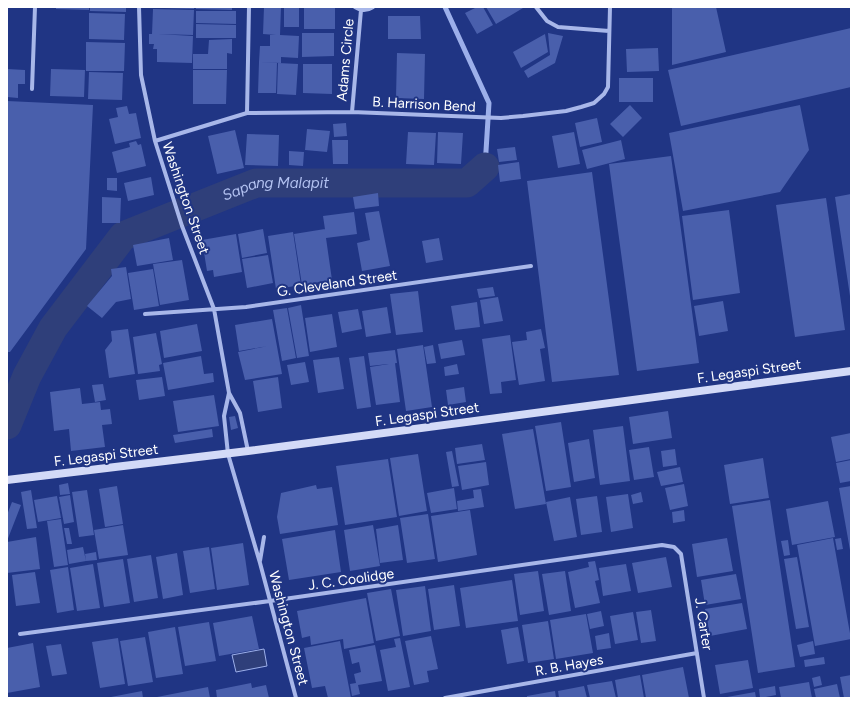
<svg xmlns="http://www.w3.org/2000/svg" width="858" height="705" font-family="Figtree,sans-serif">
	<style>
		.water { fill: #2f3f7a; stroke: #9cafea }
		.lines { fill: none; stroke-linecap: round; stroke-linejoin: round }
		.stream { stroke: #9cafea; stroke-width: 5 }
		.river { stroke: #2f3f7a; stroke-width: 29 }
		.building { fill: #495fac }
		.minor { stroke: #a8b7e9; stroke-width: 4 }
		.secondary { stroke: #d3daf7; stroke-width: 8 }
		.labels { text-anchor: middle; stroke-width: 4; stroke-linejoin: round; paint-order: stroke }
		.street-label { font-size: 14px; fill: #fff; stroke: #203584 }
		.water-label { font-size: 15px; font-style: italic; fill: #b3c2f1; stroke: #203584 }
	</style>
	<rect width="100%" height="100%" fill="#203584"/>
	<path class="water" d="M264,649L267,666L236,672L232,655Z"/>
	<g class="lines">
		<path class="stream" d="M445,7L489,103L485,167"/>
		<path class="river" id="s1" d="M7,425L27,376L53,328L123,236L256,183H467L485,167"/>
	</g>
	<path class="building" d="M56,7H89V10L56,9Z
		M90,7H126V12L90,11Z
		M164,7H194V9L164,8Z
		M196,7H232V10L196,9Z
		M264,7H281L280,35L299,36L298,58L281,57V63L259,62L260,46H270V35H276L263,34Z
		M284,7H299V27H284Z
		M304,7H335V29H304Z
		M477,7H483L493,25L477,34L465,13Z
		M486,7H523V8L496,24Z
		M672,7H716L726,52L672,65Z
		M153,9L194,10L193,35L158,34L193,36L192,63L157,62V49H153L154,44H149V34H152Z
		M196,11H236V24L196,23Z
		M89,13L125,14L124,40L89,39Z
		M388,16H420L421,39H388Z
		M196,24L236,25V38H196Z
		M851,28V87L681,126L668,70Z
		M302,33H334V56L302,57Z
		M548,33L563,36L555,63L528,78L524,71L550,55Z
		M545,34L548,52L521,68L513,52Z
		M232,39V54L227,53V69H193V54H208L209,40Z
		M86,42L125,43L124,71H86Z
		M658,48L659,71L627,72L626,49Z
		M397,53L425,54L424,99L396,98Z
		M259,62L277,63L276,93H258Z
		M278,63L298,64L296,95L277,94Z
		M303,64H332V94L303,93Z
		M7,69L25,70V84H18V98L7,97Z
		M51,69L85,70L84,97L50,96Z
		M193,70H227L226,104H193Z
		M89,72L123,73L122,100L88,99Z
		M619,78H653V102H619Z
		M7,101L93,105L86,249L10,352H7Z
		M630,105L642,118L623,137L610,124Z
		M800,105L809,150L780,192L683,211L669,133Z
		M127,106L129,114L136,113L141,138L115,144L109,119L118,117L116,108Z
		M597,118L602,142L580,147L575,123Z
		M346,123L347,136L334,137L333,124Z
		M307,129L330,131L327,152L305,150Z
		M235,130L244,168L217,174L208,136Z
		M408,132L436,133L434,165L406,164Z
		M438,132L463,133L461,164L437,163Z
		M574,132L580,164L558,168L552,136Z
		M247,134L279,135L278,166L245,165Z
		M332,140H348V164H333Z
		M621,140L625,159L587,169L582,150Z
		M136,141L138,145L141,144L146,166L117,173L112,152L130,147L129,143Z
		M515,147L517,160L499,162L497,149Z
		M289,151L304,152L303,166L289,165Z
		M671,156L699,363L637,371L609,164Z
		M519,162L521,179L500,182L498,165Z
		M592,172L619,375L552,382L527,181Z
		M151,177L154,195L128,201L124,183Z
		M107,178H117V191L107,190Z
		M378,193L379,206L355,209L353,197Z
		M851,194V296H850L835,197Z
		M102,197L121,198L120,223H102Z
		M826,198L845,330L795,337L776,205Z
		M729,210L740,293L693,300L682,216Z
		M379,211L390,266L362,271L357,243L370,240L365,213Z
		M354,212L357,234L326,238L332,280L302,285L294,234L325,229L326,236L323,216Z
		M263,229L267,253L242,258L238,234Z
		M293,232L301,285L276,289L268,236Z
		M236,234L242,272L214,277L213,270L207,271L202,240Z
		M169,238L173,260L137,266L133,245Z
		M439,238L443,260L426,263L422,241Z
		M268,255L273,283L247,288L242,259Z
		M182,260L189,300L160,305L153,264Z
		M126,267L131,299L116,302L102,318L87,306L112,276L111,269Z
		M153,269L159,306L134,310L128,273Z
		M493,287L495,296L479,298L477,289Z
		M418,291L423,332L396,335L390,294Z
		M498,297L503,321L484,324L480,300Z
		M723,301L728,331L699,336L694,306Z
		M477,302L480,327L455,330L451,306Z
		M301,305L309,356L297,358L288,308Z
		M387,307L391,333L366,337L362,311Z
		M287,308L296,358L282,361L273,310Z
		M358,309L362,329L342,333L338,312Z
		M332,314L337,347L310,352L305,318Z
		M272,319L282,374L245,380L238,352L268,346L239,351L235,325Z
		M197,324L202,351L164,358L160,331Z
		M128,329L135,374L109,378L105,350L112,341L111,331Z
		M541,329L545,348L540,349L545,381L519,385L512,342L527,340L526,332Z
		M156,333L162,364L159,365L160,371L138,374L133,337Z
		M510,335L516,380L501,382L502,393L490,394L482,339Z
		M462,340L465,355L441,359L438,344Z
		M423,345L432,407L406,411L397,349Z
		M433,345L436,363L427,364L424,347Z
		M395,350L397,363L370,366L368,353Z
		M201,356L204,374L213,373L214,382L168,390L163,363Z
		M364,356L371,407L357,409L349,358Z
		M339,357L344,389L318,393L313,360Z
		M305,362L309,382L291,385L287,365Z
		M395,363L400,402L376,405L370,367Z
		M457,364L459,374L445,376L444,367Z
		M162,377L165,396L139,400L136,380Z
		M278,377L282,408L258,412L253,381Z
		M103,384L106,400L95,402L92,385Z
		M464,387L466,402L448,405L446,390Z
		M80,388L82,404L100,402L101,410L110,409L112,424L102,425L105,447L71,451L69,429L54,431L50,392Z
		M214,395L219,426L178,432L173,401Z
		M668,411L672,438L633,444L629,417Z
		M235,416L238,428L231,430L229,417Z
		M561,422L571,487L546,491L535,426Z
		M623,426L630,481L600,485L593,430Z
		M212,429L213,437L175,443L173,435Z
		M533,429L546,504L515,509L502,434Z
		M851,433V459L836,462L831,437Z
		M589,439L595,478L574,482L568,443Z
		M482,444L485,460L457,464L455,448Z
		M649,447L654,477L634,480L629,450Z
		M675,449L677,465L663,467L661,451Z
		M452,451L459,486L452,487L446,452Z
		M418,454L427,511L399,516L390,458Z
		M763,458L769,498L730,504L724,465Z
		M388,459L397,517L345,525L336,466Z
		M851,460V481L840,483L836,463Z
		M486,462L489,485L462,490L458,466Z
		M680,467L683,482L661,486L657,472Z
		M68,483L70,494L60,495L59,485Z
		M684,484L688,506L670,510L665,488Z
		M316,485L317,489L332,487L338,525L280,534L277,517L281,493Z
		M117,486L123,524L105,527L99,489Z
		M851,486V550H850L839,488Z
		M454,488L457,509L431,513L427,493Z
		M481,489L484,507L458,511L457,501L474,498L473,490Z
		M31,490L37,528L27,529L21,492Z
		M87,490L94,535L79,537L72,492Z
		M641,492L643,502L633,504L631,495Z
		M628,494L633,528L611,532L606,497Z
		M70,495L74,522L64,524L59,497Z
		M57,496L61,518L38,522L34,500Z
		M597,496L602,532L581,535L576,499Z
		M570,497L577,537L554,541L546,502Z
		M770,500L795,667L758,673L732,506Z
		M828,501L835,537L792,545L786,509Z
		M12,502L21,505L7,541V515Z
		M470,510L477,555L438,562L431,516Z
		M684,510L685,521L673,523L672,512Z
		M428,514L435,559L407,563L400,518Z
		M61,519L68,565L54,567L47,521Z
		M123,525L128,555L99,559L94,530Z
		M373,525L380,566L350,571L344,530Z
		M398,525L403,560L380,563L376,529Z
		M64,528H69L72,544H67Z
		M335,530L341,572L289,580L282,539Z
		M36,537L40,569L7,573V542Z
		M727,538L733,571L697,577L692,544Z
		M833,538L851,639L815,646L797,545Z
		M841,538L843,549L837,550L835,539Z
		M788,540L790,555L784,556L781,541Z
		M243,543L249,585L217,590L211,548Z
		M83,547L86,561L69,564L67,550Z
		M209,547L215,589L190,593L183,551Z
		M96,552L97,560L86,561L85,554Z
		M177,553L183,595L163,599L156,557Z
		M151,555L158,598L134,602L127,559Z
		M666,557L672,587L638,593L632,563Z
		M797,557L809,627L796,629L784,559Z
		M123,559L130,603L104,607L97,563Z
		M595,561L599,580L595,581L600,603L575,608L568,572L589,567L588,562Z
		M93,564L100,608L77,611L70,568Z
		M626,564L631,591L603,596L599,568Z
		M68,567L74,610L57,613L50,570Z
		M538,571L544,611L520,615L514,574Z
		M565,571L571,611L549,615L542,574Z
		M35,572L40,603L16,606L12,575Z
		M736,574L741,599L705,605L701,580Z
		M512,580L518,621L466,628L460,588Z
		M454,585L460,626L434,630L428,589Z
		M425,586L431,631L403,636L396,590Z
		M391,589L400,636L376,641L367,593Z
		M366,598L374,643L344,649L343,639L311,645L310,636L302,638L297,611Z
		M742,603L747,629L710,636L705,609Z
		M651,610L656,641L641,643L636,612Z
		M601,611L604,626L590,629L587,614Z
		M633,612L638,640L615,644L610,616Z
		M586,614L593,653L556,659L550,620Z
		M252,616L259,649L219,656L213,623Z
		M548,621L554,659L528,663L522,625Z
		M209,622L216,661L185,666L178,627Z
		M175,627L183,674L156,678L148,632Z
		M518,627L524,661L507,664L501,630Z
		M609,633L611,648L597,650L595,636Z
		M431,636L438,669L427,671L429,682L414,685L405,641Z
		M145,637L153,682L128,686L120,641Z
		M118,638L125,684L100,688L92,642Z
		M400,638L410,687L388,691L380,650L396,647L394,639Z
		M340,641L351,698H328L325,686L312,688L304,648Z
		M813,641L815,654L800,657L797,645Z
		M33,643L40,687L7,693V648Z
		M61,644L67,674L52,676L46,646Z
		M375,645L382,681L358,685L360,694L352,696L350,684L356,683L354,674L361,672L359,662L352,664L349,650Z
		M824,657L825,664L805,667L804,660Z
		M748,660L753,688L720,694L715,665Z
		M683,667L689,698H646L642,675Z
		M640,675L644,698H618L615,680Z
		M851,675V698H844L840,677Z
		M820,676L822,685L814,687L812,678Z
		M612,681L616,698H590L587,685Z
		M809,682L812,698H781L779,687Z
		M251,683L252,688L266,685L269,698H217L216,690Z
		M837,684L840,698H816L814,689Z
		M584,686L587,698H559L558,691Z
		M775,686L776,695L760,698L759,689Z
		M208,687L210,698H158L157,697Z
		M142,691L143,698H111V697Z
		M555,691L556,698H527V696Z
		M755,692L756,698H728L727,697Z"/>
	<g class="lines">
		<path class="minor" d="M139,7L141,75L155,141L182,226L214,309L229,393L240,413L248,451
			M355,7C361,11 367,11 373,7
			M536,7L547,21L558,27L609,31
			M32,89L35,7
			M352,112L361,10
			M247,113L249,7
			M155,141L247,113L352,112L501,118L523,116L566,111L581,107L594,103L604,94L608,87L610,7
			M145,314L246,307L531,266
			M229,393L224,416L228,454L260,563L296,698
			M260,561L264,537
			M20,634L270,601L662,545L674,547L681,554L704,698
			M445,698L697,653"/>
		<path class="secondary" d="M7,480L248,451L851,371"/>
	</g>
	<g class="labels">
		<g class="street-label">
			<text transform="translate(345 60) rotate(-85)" y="5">Adams Circle</text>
			<text transform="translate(424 104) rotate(3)" y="5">B. Harrison Bend</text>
			<text transform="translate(186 198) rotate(71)" y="5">Washington Street</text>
			<text transform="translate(337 283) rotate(-8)" y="5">G. Cleveland Street</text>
			<text transform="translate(749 371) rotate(-8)" y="5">F. Legaspi Street</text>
			<text transform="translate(427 414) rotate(-8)" y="5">F. Legaspi Street</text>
			<text transform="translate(106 455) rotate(-7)" y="5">F. Legaspi Street</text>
			<text transform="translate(351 579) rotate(-8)" y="5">J. C. Coolidge</text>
			<text transform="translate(704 624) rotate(81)" y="5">J. Carter</text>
			<text transform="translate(289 628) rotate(75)" y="5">Washington Street</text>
			<text transform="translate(569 665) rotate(-10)" y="5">R. B. Hayes</text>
		</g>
		<g class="water-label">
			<text dy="5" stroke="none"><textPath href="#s1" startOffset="385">Sapang Malapit</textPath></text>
		</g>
	</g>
	<rect width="858" height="705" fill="none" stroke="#ffffff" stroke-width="16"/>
</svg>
